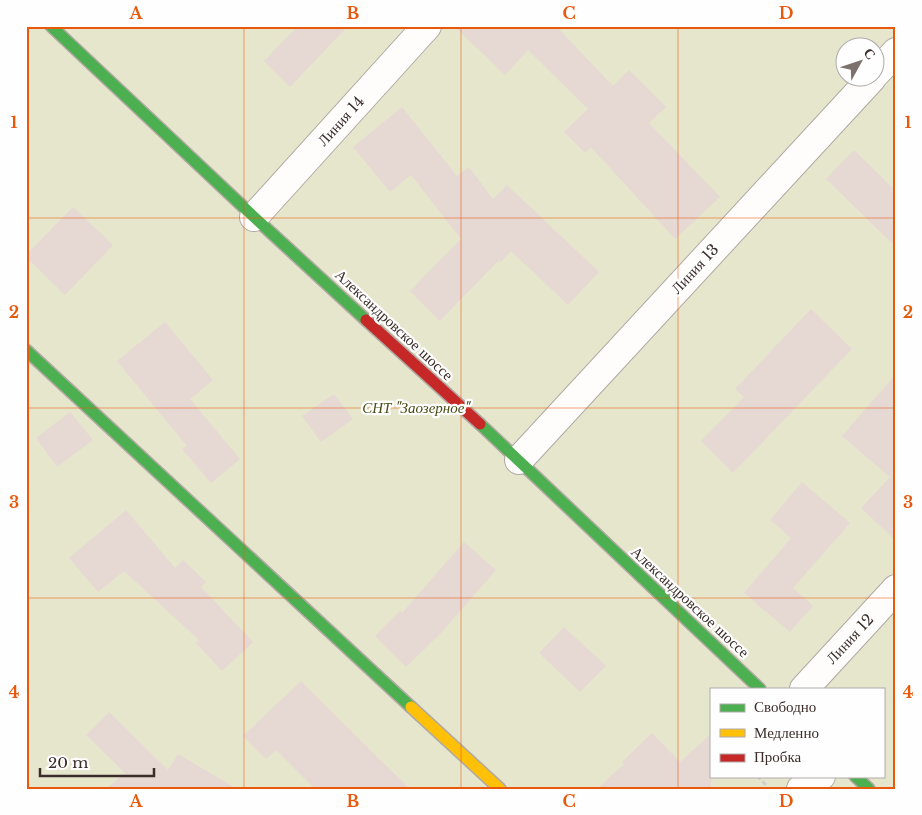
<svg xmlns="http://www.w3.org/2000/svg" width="922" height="815" font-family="'Libre Baskerville',serif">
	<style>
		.green { fill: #e6e6cc; fill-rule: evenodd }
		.building { fill: #e6d8d3 }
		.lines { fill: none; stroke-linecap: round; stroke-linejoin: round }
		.street-casing { stroke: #b2a8a4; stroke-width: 30 }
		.fast-casing { stroke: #b2a8a4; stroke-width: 14 }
		.slow-casing { stroke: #b2a8a4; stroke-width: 14 }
		.jam-casing { stroke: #b2a8a4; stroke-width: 14 }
		.path { stroke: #d2d0ce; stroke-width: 3; stroke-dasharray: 5 2.5; stroke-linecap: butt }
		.street { stroke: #fefdfc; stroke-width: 28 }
		.fast { stroke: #4caf50; stroke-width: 11 }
		.slow { stroke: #ffc107; stroke-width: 11 }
		.jam { stroke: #c62828; stroke-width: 11 }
		.grid { fill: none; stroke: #e8590c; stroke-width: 1; stroke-opacity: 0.55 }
		.labels { text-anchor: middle; stroke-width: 4.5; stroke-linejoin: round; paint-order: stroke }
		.street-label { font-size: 15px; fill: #3b2d29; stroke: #fefefe }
		.park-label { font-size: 15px; font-style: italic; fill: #494e17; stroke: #fefefe }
		.neatline { fill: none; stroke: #e8590c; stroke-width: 2 }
		.grid-label { font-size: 16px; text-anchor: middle; font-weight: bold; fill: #e8590c }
	</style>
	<rect width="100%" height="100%" fill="#f7efec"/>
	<path class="green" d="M26,26H896V789H26ZM844,48H874V78H844ZM711,689H883V776H711Z"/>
	<path class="building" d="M298,26H348L290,87L264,61Z
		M454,26H556L613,86L629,70L666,107L649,123L720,197L675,239L591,147L585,153L564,132L588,109L528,50L505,75Z
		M402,107L457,176L469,167L493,199L507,185L599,272L568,305L511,251L501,262L499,260L440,321L410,291L461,239L411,175L390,192L353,147Z
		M854,150L896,191V247L826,179Z
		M73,207L113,245L65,295L26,257V255Z
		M811,309L852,349L733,473L701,441L744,397L735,389Z
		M165,322L213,380L190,399L240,459L211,483L182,449L187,446L117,361Z
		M896,374V541L861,508L890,477L842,436Z
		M334,394L353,419L321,442L302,416Z
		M70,412L93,440L57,467L36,438Z
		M802,482L850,523L793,588L813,606L790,632L744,593L791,538L770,520Z
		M126,510L175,568L183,560L206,582L201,587L253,642L222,671L196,643L199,640L124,571L98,592L69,558Z
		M464,542L496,570L440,634L406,667L375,636L400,611L402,613Z
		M564,627L606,666L580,692L539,653Z
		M301,681L346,726L410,789H315L276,750L266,759L243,736Z
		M109,712L168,770L178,754L237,789H106L125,773L86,735Z
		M652,733L680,762L711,734V789H597L624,764L622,762Z"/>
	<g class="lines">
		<defs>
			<path id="street" d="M874,75L896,52
				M254,217L427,26
				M519,460L872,78
				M804,689L896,589
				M801,789L821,776"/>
			<path id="fast" d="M51,26L254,217L366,320
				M26,350L411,707
				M480,424L760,689
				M855,776L869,789"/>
			<path id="slow" d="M411,707L500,789"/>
			<path id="jam" d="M366,320L480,424"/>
		</defs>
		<use href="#street" class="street-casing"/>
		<use href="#fast" class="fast-casing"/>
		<use href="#slow" class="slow-casing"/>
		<use href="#jam" class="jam-casing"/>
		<path class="path" d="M757,776L767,786"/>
		<use href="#street" class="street"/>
		<use href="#fast" class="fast"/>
		<use href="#slow" class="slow"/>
		<use href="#jam" class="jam"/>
	</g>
	<path class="grid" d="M244,26V789M461,26V789M678,26V789M26,218H896M26,408H896M26,598H896"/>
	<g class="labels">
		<g class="street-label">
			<text transform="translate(341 121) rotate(-48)" y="5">Линия 14</text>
			<text transform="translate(695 269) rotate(-47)" y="5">Линия 13</text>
			<text transform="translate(394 325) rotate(43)" y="5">Александровское шоссе</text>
			<text transform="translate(690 602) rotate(43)" y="5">Александровское шоссе</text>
			<text transform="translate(850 639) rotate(-47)" y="5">Линия 12</text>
		</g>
		<g class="park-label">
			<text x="416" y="413">СНТ "Заозерное"</text>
		</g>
	</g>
	<rect width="922" height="815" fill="none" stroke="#fefefe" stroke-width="55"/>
	<rect x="710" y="688" width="175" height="90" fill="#fefefe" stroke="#b0aaa9"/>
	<rect x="720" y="704" width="25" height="8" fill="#4caf50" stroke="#b0aaa9"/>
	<text x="754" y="712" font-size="15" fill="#3b2d29">Свободно</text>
	<rect x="720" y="729" width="25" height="8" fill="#ffc107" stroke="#b0aaa9"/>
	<text x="754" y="738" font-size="15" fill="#3b2d29">Медленно</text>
	<rect x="720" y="754" width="25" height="8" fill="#c62828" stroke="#b0aaa9"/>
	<text x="754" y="762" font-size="15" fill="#3b2d29">Пробка</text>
	<g transform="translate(860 62) rotate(50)"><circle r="24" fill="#fefefe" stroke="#b0aaa9"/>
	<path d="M0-4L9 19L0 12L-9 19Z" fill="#7d716d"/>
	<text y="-8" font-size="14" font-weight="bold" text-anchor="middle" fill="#3b2d29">С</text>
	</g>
	<path d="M40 768v8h114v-8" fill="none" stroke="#3b2d29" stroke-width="2.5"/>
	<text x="48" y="768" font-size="15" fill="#3b2d29" stroke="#fefefe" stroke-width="4" paint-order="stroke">20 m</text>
	<rect x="28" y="28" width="866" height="760" class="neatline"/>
	<g class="grid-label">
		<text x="136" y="19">A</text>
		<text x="353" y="19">B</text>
		<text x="569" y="19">C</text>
		<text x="786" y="19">D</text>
		<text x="14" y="128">1</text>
		<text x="908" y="128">1</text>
		<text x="14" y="318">2</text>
		<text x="908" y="318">2</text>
		<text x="14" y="508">3</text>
		<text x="908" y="508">3</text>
		<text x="14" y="698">4</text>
		<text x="908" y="698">4</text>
		<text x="136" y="807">A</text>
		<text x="353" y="807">B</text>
		<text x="569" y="807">C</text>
		<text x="786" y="807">D</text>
	</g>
</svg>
